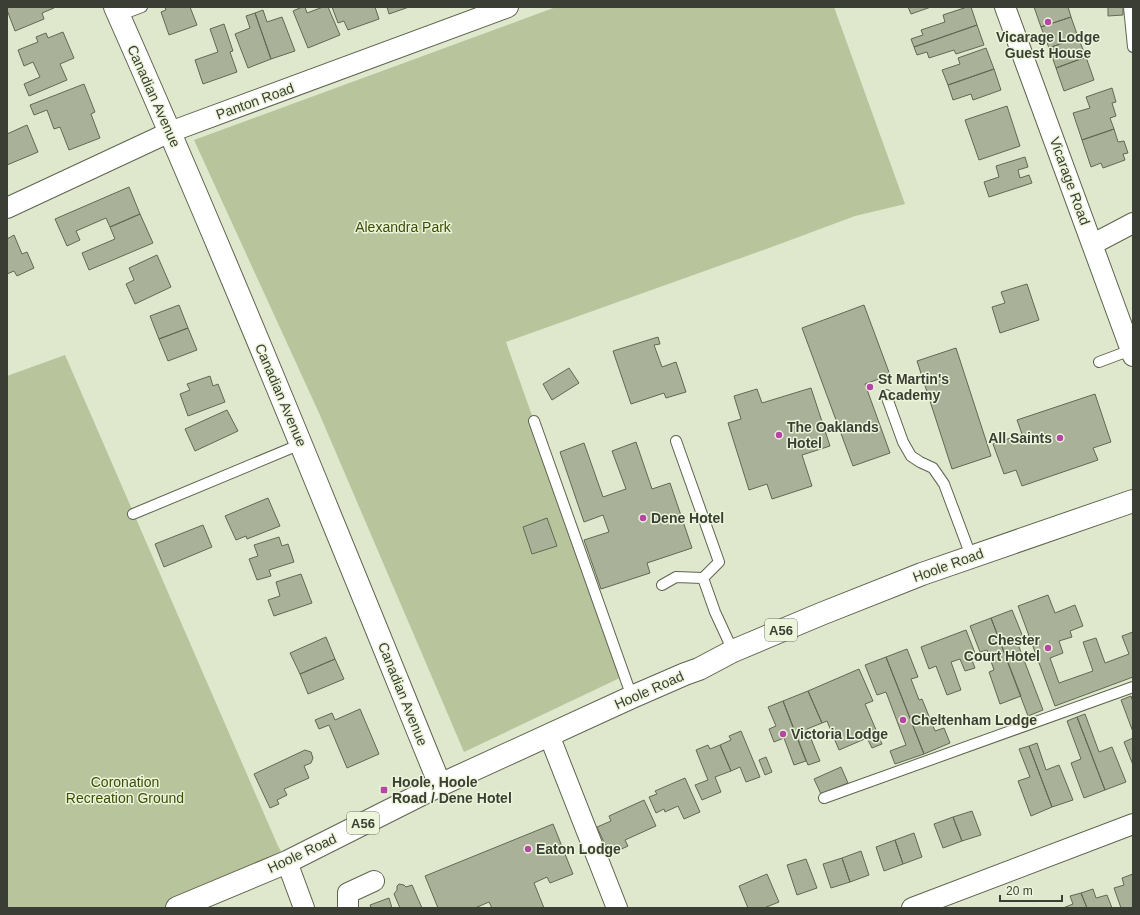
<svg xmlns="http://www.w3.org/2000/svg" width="1140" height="915" font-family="Arial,sans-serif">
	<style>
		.green { fill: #b8c49c }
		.building { fill: #a9b298; stroke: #626952 }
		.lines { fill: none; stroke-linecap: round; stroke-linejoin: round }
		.service-casing { stroke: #5d644e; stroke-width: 12 }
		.minor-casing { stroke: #5d644e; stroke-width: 22 }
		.tertiary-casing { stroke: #5d644e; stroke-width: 24 }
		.trunk-casing { stroke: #5d644e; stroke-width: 24 }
		.service { stroke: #fff; stroke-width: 10 }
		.minor { stroke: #fff; stroke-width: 20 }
		.tertiary { stroke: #fff; stroke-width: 22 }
		.trunk { stroke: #fff; stroke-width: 22 }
		.poi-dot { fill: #b446a4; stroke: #ecf4da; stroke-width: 1.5 }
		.labels { text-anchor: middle; stroke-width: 3; stroke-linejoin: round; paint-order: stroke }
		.shield { fill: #ecf4da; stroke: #707566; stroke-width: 1 }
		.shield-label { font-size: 13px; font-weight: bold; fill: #3b3e34 }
		.poi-label { font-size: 14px; font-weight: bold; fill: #3b3e34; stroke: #ecf4da; text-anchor: start }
		.street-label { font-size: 14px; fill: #3b3e34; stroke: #ecf4da }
		.park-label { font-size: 14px; fill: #3d4c05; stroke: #ecf4da }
	</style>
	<rect width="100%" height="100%" fill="#dfe7cd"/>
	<path class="green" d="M556,7H834L905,204L855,216L769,248L506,342L624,676L464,752L319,413L194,140Z
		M65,355L278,846L287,862L177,908H7V376Z"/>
	<path class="building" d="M7,7H54V8L42,13L44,19L15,31L7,10Z
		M165,7H190L197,25L169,35L161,12L166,10Z
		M302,7H305L307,13L323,7H328L340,35L308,48L293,11Z
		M332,7H375L379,19L348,30L344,21L338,23Z
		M387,7H409L389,14Z
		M908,7H931L911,14Z
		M967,7H971L977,25L914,47L911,39L923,35L921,30L945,22L943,15Z
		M1034,7H1068L1071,17L1041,27Z
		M1108,7H1123V15L1108,16Z
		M263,10L267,22L282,17L295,51L271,59L255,13Z
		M255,13L271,59L248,68L235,34L250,28L246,16Z
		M1071,17L1078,37L1049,48L1041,27Z
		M224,24L233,51L230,52L237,72L203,84L195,60L218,52L210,29Z
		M977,25L984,45L956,54L954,50L929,58L927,52L917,55L914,47Z
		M63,32L74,58L60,64L67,80L29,96L24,84L40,77L33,62L24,66L18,50L38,42L36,37L46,33L48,38Z
		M1078,37L1086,57L1056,68L1049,48Z
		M986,48L994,69L948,85L942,70L960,64L958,58Z
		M1086,57L1094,80L1064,91L1056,68Z
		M994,69L1001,90L973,100L971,94L953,100L948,85Z
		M84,84L95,112L91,114L100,138L69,150L60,127L54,129L47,110L34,115L30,105Z
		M1112,88L1116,102L1112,103L1116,116L1110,118L1114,129L1082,140L1073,113L1090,108L1086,97Z
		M1007,106L1020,146L979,160L965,120Z
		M27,125L38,152L7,165V134Z
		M1114,129L1118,142L1124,141L1128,153L1123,154L1125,160L1103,168L1101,163L1091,167L1082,140Z
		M1025,157L1028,167L1018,170L1020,178L1029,175L1032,183L989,197L984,182L999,177L996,166Z
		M129,187L140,214L110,227L106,218L76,231L80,240L67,246L55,219Z
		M140,214L153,243L89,270L82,253L115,239L110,227Z
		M14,235L22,254L27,252L34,268L17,276L14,271L7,274V239Z
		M157,255L171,287L135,304L126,284L134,280L129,268Z
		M1027,284L1039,320L1000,333L992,307L1005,303L1001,292Z
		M179,305L188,328L159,339L150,316Z
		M864,305L890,375L865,384L890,453L853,466L802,328Z
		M188,328L197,350L168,361L159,339Z
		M658,337L660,344L654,345L662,367L676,362L686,392L666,398L664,393L631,404L613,351Z
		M956,348L991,456L952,469L917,361Z
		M569,368L579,383L552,400L543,384Z
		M210,376L213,386L218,384L225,402L188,416L180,394L190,390L187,384Z
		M811,388L830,446L802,455L812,486L772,499L767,484L749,490L728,423L741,419L734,396L757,389L762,403Z
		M1095,394L1111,442L1093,448L1098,460L1022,486L1016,470L1004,474L993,444L1022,434L1017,420Z
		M227,410L238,431L195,451L185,429Z
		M636,442L652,489L670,483L692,548L647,563L650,573L601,589L584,540L609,532L603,515L584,522L560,452L584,443L603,497L626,489L612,451Z
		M268,498L280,526L247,539L246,536L236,540L225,516Z
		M547,518L557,546L532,554L523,527Z
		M203,525L212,547L164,567L155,544Z
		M279,537L282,546L288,544L294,562L269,570L271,576L257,580L249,559L258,556L254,545Z
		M301,574L312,603L274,616L268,600L280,596L276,582Z
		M1048,595L1055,613L1075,605L1083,626L1070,631L1072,637L1059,641L1063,653L1050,658L1059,683L1093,671L1083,642L1096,638L1105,663L1129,654L1122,636L1133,632V677L1055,706L1018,606Z
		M1012,610L1023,637L1016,639L1043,710L1028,716L991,618Z
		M991,618L1021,696L1000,704L989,672L994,670L987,650L980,652L970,626Z
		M966,630L975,653L970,655L975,668L965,671L960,659L951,662L961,690L947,695L936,666L929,669L921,647Z
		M326,637L335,659L300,674L290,653Z
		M907,649L918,677L911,679L919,700L922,699L935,731L944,728L950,743L924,754L886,657Z
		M886,657L924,754L895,764L890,751L906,745L886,692L877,695L865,665Z
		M335,659L344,679L308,694L300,674Z
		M859,669L873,701L865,704L882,744L872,748L867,738L839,750L827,721L822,723L808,691Z
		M808,691L822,723L807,729L820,761L808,765L783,701Z
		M1131,696L1133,702V732L1121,700Z
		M783,701L806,761L794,765L784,738L774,742L769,729L776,726L768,707Z
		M360,709L379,754L347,768L329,725L319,729L315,720L332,713L335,720Z
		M1085,714L1099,752L1112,747L1126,782L1105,790L1077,717Z
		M1077,717L1105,790L1084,798L1071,763L1081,759L1067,721Z
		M741,731L760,777L746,782L740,767L731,771L720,745L731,740L729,736Z
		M1133,738V765L1124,742Z
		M1037,743L1046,770L1059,765L1073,800L1052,807L1029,746Z
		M708,745L710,749L720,745L731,771L715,777L721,792L702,800L695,785L708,780L696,750Z
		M1029,746L1052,807L1031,816L1018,781L1030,777L1019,749Z
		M305,750L311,752L313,758L311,763L304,766L309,778L284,789L287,795L277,800L279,804L270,808L254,774Z
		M766,757L772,772L765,775L759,760Z
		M841,767L848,783L821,794L814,779Z
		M685,778L700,812L684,819L678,806L665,812L664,809L656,813L649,797L657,794L655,791Z
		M644,800L656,826L625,840L628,846L615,852L613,847L607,849L597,827L611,821L609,816Z
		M972,811L981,835L962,841L953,817Z
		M953,817L962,841L943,848L934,824Z
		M553,824L573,874L550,883L547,877L534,883L544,908H492L489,902L475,908H438L425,876Z
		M914,833L922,857L903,864L895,840Z
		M895,840L903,864L884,871L876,847Z
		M861,851L869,875L850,882L842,858Z
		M842,858L850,882L831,888L823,864Z
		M806,859L817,888L797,895L787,865Z
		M767,874L779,902L764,908H748L739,886Z
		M1133,874V908H1121L1114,888L1124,885L1122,878Z
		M399,884L404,885L406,887L412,885L422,908H400L394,894L397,890V886Z
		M1093,889L1096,898L1107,895L1112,908H1087L1081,893Z
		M1081,893L1087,908H1063L1073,904L1070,896Z
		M389,898L392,908H371L370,905Z"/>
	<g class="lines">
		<defs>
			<path id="service" d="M1129,7L1133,47
				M118,16L142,7
				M1099,362L1131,350
				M886,395L903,442L911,456L920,462L933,468L944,484L971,556
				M534,421L632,697
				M676,441L719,562L703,578
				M133,514L301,444
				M662,585L676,577L703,578L715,612L733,651
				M824,798L1133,687"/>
			<path id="minor" d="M1005,7L1133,356
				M7,208L170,132L508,7
				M1093,244L1133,223
				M549,735L617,908
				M287,862L304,908
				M348,908V893L374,881
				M912,908L1133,824"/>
			<path id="tertiary" d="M115,7C229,264 334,525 440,785"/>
			<path id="trunk" d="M177,908L287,862L440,785L632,697L685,674L699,669L733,651L821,614L922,574L1133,501"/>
		</defs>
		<use href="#service" class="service-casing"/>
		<use href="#minor" class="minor-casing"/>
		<use href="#tertiary" class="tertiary-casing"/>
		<use href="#trunk" class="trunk-casing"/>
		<use href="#service" class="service"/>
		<use href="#minor" class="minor"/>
		<use href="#tertiary" class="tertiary"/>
		<use href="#trunk" class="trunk"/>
	</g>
	<g class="poi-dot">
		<circle cx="1048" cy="22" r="4"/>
		<circle cx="870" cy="387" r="4"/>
		<circle cx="779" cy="435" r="4"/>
		<circle cx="1060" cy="438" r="4"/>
		<circle cx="643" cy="518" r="4"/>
		<circle cx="1048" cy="648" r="4"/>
		<circle cx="903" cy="720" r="4"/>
		<circle cx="783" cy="734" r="4"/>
		<rect x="380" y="786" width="8" height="8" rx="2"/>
		<circle cx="528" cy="849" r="4"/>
	</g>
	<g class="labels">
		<g class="shield">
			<rect x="765" y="619" width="32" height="22" rx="3"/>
			<rect x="347" y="812" width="32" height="22" rx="3"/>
		</g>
		<g class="shield-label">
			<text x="781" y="635">A56</text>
			<text x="363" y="828">A56</text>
		</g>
		<g class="poi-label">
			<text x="1048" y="42" text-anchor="middle">Vicarage Lodge<tspan x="1048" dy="16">Guest House</tspan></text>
			<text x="878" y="384">St Martin's<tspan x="878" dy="16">Academy</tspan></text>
			<text x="787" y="432">The Oaklands<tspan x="787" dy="16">Hotel</tspan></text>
			<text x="1052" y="443" text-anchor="end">All Saints</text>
			<text x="651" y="523">Dene Hotel</text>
			<text x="1040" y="645" text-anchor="end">Chester<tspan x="1040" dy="16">Court Hotel</tspan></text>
			<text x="911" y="725">Cheltenham Lodge</text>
			<text x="791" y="739">Victoria Lodge</text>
			<text x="392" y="787">Hoole, Hoole<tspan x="392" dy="16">Road / Dene Hotel</tspan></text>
			<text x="536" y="854">Eaton Lodge</text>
		</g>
		<g class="street-label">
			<text transform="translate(154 96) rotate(66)" y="5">Canadian Avenue</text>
			<text transform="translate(255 101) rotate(-20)" y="5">Panton Road</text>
			<text transform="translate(1070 181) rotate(70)" y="5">Vicarage Road</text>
			<text transform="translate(281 395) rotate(67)" y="5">Canadian Avenue</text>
			<text transform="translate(948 565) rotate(-20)" y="5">Hoole Road</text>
			<text transform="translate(649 690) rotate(-24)" y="5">Hoole Road</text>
			<text transform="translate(403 694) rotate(68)" y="5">Canadian Avenue</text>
			<text transform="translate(302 853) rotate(-25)" y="5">Hoole Road</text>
		</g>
		<g class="park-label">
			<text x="403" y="232">Alexandra Park</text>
			<text x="125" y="787">Coronation<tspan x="125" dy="16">Recreation Ground</tspan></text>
		</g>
	</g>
	<rect width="1140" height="915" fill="none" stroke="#3b3e34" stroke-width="16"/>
	<path d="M1000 895v6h62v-6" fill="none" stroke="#3b3e34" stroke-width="2"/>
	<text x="1006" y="895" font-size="12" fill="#3b3e34" stroke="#ecf4da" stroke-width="3" paint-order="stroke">20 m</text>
</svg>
